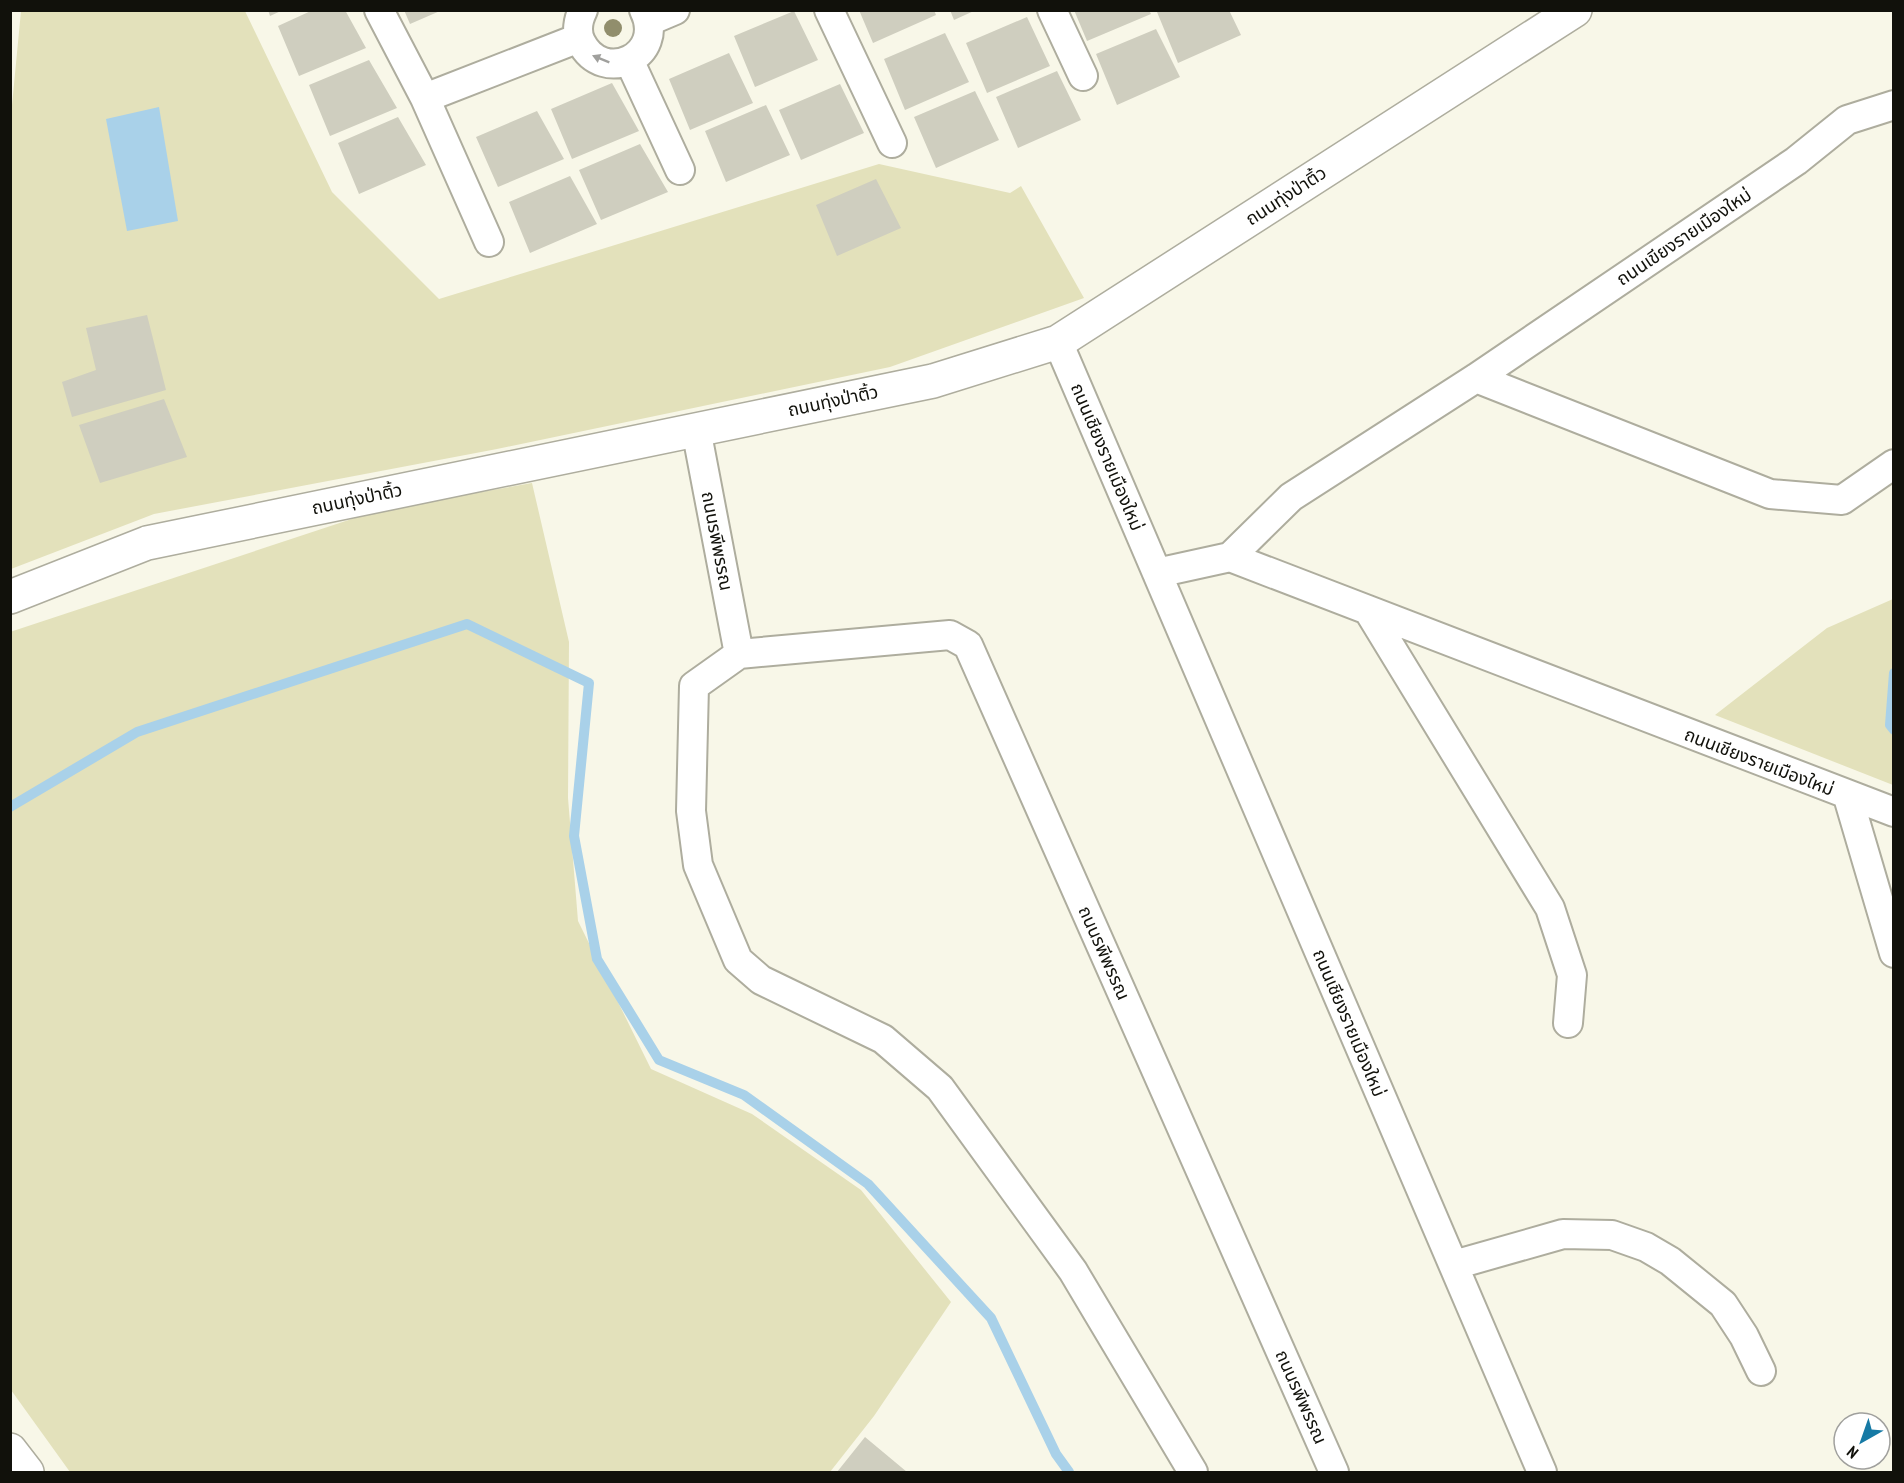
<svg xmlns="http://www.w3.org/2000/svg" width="1904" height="1483" font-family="'PT Sans Narrow','Noto Sans Thai',sans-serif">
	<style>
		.green { fill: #e3e1bb }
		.water { fill: #a9d1e9 }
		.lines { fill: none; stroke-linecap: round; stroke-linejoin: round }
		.stream { stroke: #a9d1e9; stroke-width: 10 }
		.building { fill: #cfcebf }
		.street-casing { stroke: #aead9e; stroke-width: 32 }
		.secondary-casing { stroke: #aead9e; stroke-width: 36 }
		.street { stroke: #fff; stroke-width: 28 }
		.secondary { stroke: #fff; stroke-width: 33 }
		.tree { fill: #918e6c }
		.oneway { fill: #a0a09d }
		.labels { text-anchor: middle; stroke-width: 5; stroke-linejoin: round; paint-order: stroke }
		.street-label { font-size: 18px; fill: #11110b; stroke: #fff }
	</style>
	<rect width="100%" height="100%" fill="#f8f7e8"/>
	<path class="green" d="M21,11H245L332,192L439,299L879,164L1010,193L1021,186L1084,298L890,367L497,449L154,514L11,569L10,126Z
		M532,483L569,642L568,798L578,921L651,1069L752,1114L861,1190L951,1302L874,1416L830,1472H70L11,1390L10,632L379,510Z
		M1893,599V785L1715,715L1827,628Z"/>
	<path class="water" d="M159,107L178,221L127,231L106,119Z"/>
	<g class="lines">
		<path class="stream" d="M1894,673L1890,725L1894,730
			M10,807L137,732L467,624L589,683L574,836L597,959L659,1060L744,1095L868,1184L991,1318L1056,1454L1069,1472"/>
	</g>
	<path class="building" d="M268,10H283L270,16Z
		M313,10H345L366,48L299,76L278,26Z
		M404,10H440V11L410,24Z
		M859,10H934L936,15L873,43Z
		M950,10H976L954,20Z
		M1074,10H1149L1151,14L1087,41Z
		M1160,10H1229L1241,35L1178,63L1157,12Z
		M794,11L818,60L755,87L734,36Z
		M1027,17L1050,66L987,93L966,43Z
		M1156,29L1180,77L1117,105L1096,54Z
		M945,33L969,82L905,110L884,59Z
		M729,53L753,103L690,130L669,79Z
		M369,60L397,108L330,136L309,85Z
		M1057,71L1081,120L1018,148L996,97Z
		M612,83L639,131L572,159L551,109Z
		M840,84L864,133L801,160L779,110Z
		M975,91L999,140L936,168L914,117Z
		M766,105L790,155L726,182L705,131Z
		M537,111L564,159L498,187L476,137Z
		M398,117L426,165L359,194L338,143Z
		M640,144L668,192L601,220L579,170Z
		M570,176L597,224L530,253L509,202Z
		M876,179L901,228L837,256L816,205Z
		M147,315L166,390L72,417L62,382L96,370L86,328Z
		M164,399L187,457L100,483L79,425Z
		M865,1437L907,1472H837Z"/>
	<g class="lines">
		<defs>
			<path id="street" d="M379,10L425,98L579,38
				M583,10C578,20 576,32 581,42C603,86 667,56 644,10
				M829,10L892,143
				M1052,10L1083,76
				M649,21L675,10
				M629,60L680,170
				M425,98L489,242
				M1058,342L1542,1472
				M1476,378L1770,494L1842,500L1894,464
				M696,429L739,654
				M1230,557L1291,497L1476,378L1796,161L1847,120L1894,105
				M1157,573L1230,557L1894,812
				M1368,610L1550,908L1572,975L1568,1023
				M1848,797L1894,953
				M1454,1265L1563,1234L1612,1235L1646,1247L1670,1261L1723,1304L1744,1336L1761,1371
				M1193,1472L1073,1271L940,1088L883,1039L761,980L738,960L698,865L691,811L694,686L739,654L950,635L968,645L1334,1472"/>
			<path id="secondary" d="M10,597L147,543L933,381L1058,342L1575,10
				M10,1450L27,1472"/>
		</defs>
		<use href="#street" class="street-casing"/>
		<use href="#secondary" class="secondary-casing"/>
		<use href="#street" class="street"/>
		<use href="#secondary" class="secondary"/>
	</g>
	<circle class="tree" cx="613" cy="28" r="9"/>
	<defs><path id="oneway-solid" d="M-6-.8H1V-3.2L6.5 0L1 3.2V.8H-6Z" transform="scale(1.5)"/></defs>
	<use class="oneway" href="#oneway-solid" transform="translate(601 59) rotate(-158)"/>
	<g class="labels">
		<g class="street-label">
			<text transform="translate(1286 196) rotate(-33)" y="6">ถนนทุ่งป่าติ้ว</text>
			<text transform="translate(1684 237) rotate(-34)" y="6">ถนนเขียงรายเมืองใหม่</text>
			<text transform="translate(833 401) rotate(-12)" y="6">ถนนทุ่งป่าติ้ว</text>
			<text transform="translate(1107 457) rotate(67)" y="6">ถนนเชียงรายเมืองใหม่</text>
			<text transform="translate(357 499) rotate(-12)" y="6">ถนนทุ่งป่าติ้ว</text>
			<text transform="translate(717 541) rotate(79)" y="6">ถนนรพีพรรณ</text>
			<text transform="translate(1759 762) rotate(21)" y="6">ถนนเชียงรายเมืองใหม่</text>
			<text transform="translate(1104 953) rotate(66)" y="6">ถนนรพีพรรณ</text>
			<text transform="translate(1349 1023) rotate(67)" y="6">ถนนเชียงรายเมืองใหม่</text>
			<text transform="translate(1301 1397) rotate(66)" y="6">ถนนรพีพรรณ</text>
		</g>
	</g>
	<rect width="1904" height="1483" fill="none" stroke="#11110b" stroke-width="24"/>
	<g transform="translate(1862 1441) rotate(220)"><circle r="28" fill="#ffffff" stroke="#a0a09d" stroke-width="1.5"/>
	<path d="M0-4.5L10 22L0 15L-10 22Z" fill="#167aa5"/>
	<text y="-9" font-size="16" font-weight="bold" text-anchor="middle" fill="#11110b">N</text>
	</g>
</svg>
